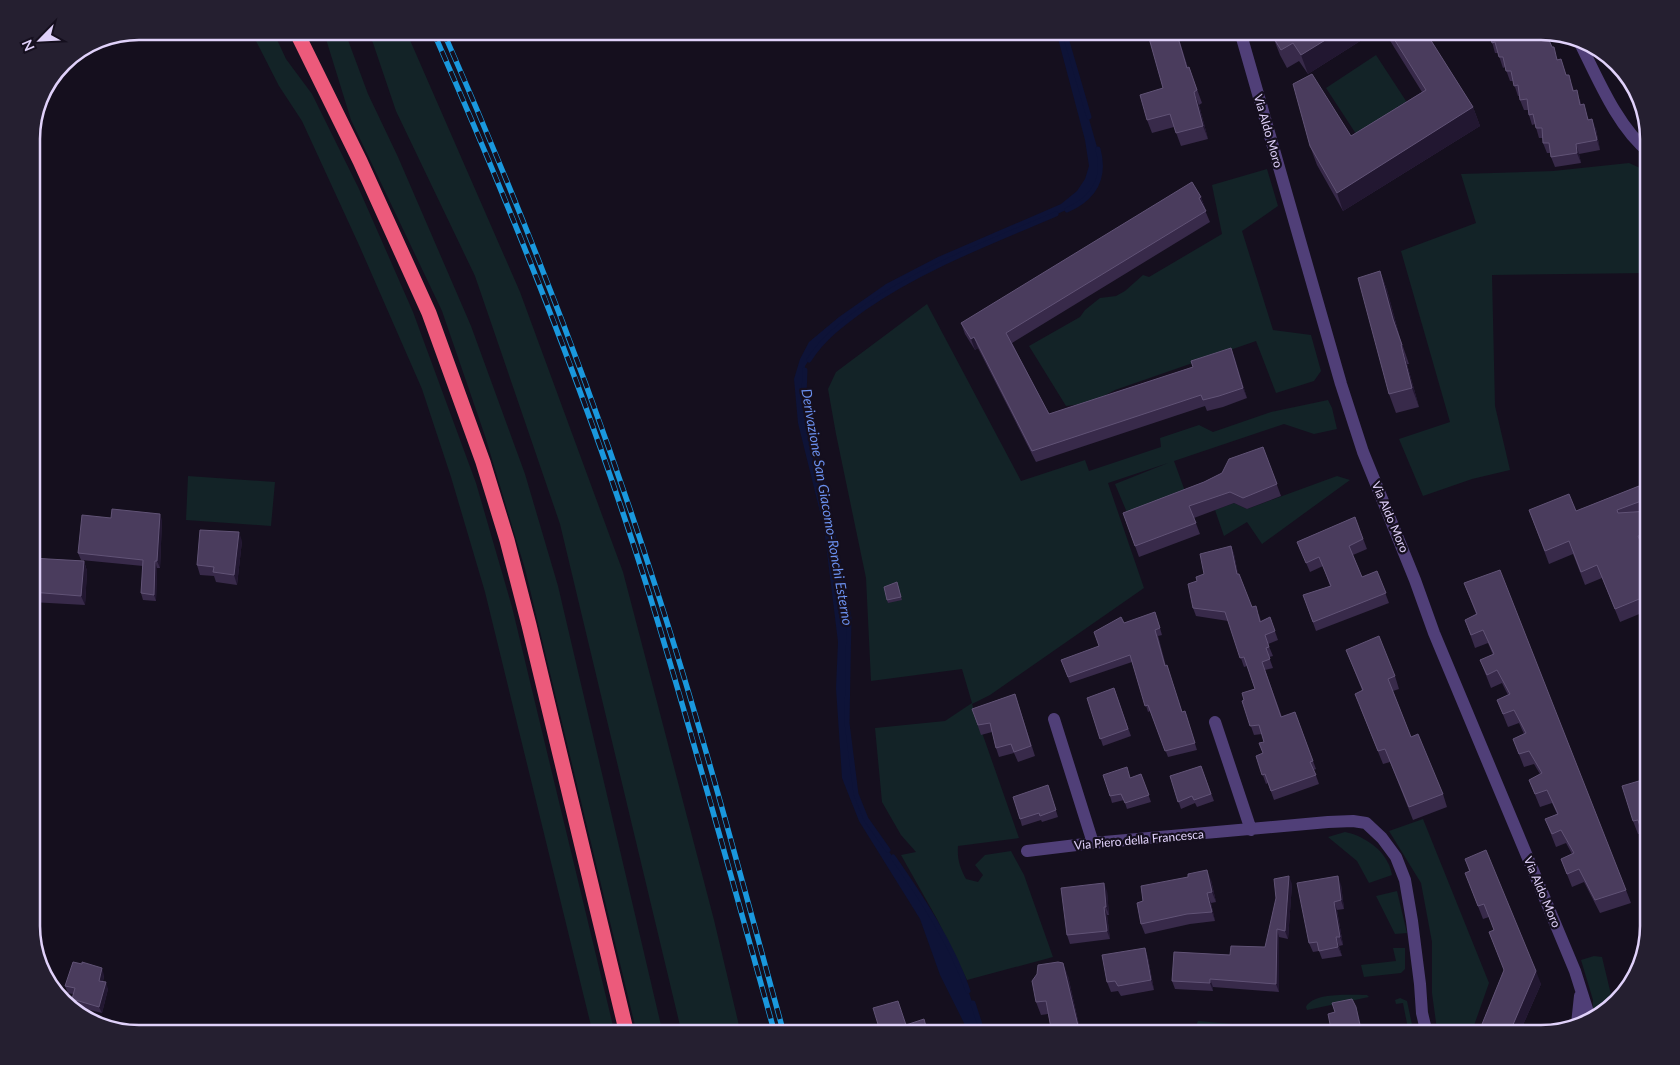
<svg xmlns="http://www.w3.org/2000/svg" width="1680" height="1065" font-family="Lato,sans-serif">
	<style>
		.green { fill: #132327 }
		.water { fill: #0e1337 }
		.lines { fill: none; stroke-linecap: round; stroke-linejoin: round }
		.stream { stroke: #0e1337; stroke-width: 5 }
		.minor { stroke: #503f78; stroke-width: 12 }
		.highway { stroke: #ec5a7b; stroke-width: 15 }
		.rail-casing { stroke: #1a98dd; stroke-width: 5.5 }
		.rail { stroke: #150f1e; stroke-width: 4; stroke-dasharray: 11; stroke-linecap: butt }
		.wall { fill: #382a4a }
		.shaded-wall { fill: #221731 }
		.building { fill: #4a3c5d; stroke: #615376 }
		.labels { text-anchor: middle; stroke-width: 4.5; stroke-linejoin: round; paint-order: stroke }
		.street-label { font-size: 12px; fill: #e0d1fa; stroke: #150f1e }
		.water-label { font-size: 14px; font-style: italic; fill: #6b90ee; stroke: #150f1e }
		.rim { fill: none; stroke: #e0d1fa; stroke-width: 2.5 }
	</style>
	<rect width="100%" height="100%" fill="#150f1e"/>
	<path class="green" d="M251,31H273L286,59L312,94L359,189L413,312L476,483L512,607L615,1034H593L485,592L451,477L422,389L359,245L302,121L279,86Z
		M322,31L345,32L368,94L398,157L471,326L525,474L558,586L663,1034H637L525,569L485,436L442,311L351,120L326,39Z
		M367,31H406L520,292L623,572L714,920L741,1034H682L560,524L475,276L396,111L373,43Z
		M1602,50L1635,85L1643,117L1605,56Z
		M1376,55L1410,107L1360,140L1326,88Z
		M1629,163L1649,172V273L1492,275L1495,406L1510,470L1472,479L1423,496L1399,439L1450,422L1401,251L1476,223L1461,174L1553,171Z
		M1267,169L1278,206L1242,231L1273,330L1311,335L1321,371L1314,381L1276,393L1256,341L1115,390L1090,403L1066,406L1029,346L1080,317L1085,310L1100,298L1116,296L1125,291L1143,275L1149,277L1222,234L1212,185Z
		M927,304L1021,481L1085,460L1089,471L1161,447L1160,438L1199,425L1213,432L1271,412L1328,400L1332,408L1337,429L1314,434L1284,424L1174,461L1186,494L1128,515L1115,484L1168,463L1108,483L1144,588L990,695L972,704L1019,838L958,846C957,859 960,868 966,879L978,882L983,875L975,865L985,855L1011,851L1024,875L1053,957L967,980L937,919L901,855L916,852L901,835L882,802L875,728L945,721L972,703L962,669L871,681L866,578L836,434L828,389L836,372Z
		M188,476L275,482L271,526L186,520Z
		M1337,476L1350,480L1262,544L1247,522L1224,536L1215,510L1234,503L1247,509Z
		M1423,819L1489,983L1471,1034H1439L1437,1030L1432,993V942L1421,883L1389,831Z
		M1345,832C1361,835 1381,847 1388,863C1390,866 1391,871 1392,875L1369,883L1357,861L1328,837Z
		M1397,891L1407,933L1395,934L1376,896Z
		M1393,948H1405V969L1401,973L1364,977L1361,965L1396,961Z
		M1594,956L1602,957L1613,1003L1593,1020V1000L1581,960Z
		M1367,995L1369,997L1307,1010L1306,1007C1313,992 1351,995 1367,995Z
		M1400,998L1407,1001L1414,1034H1409L1403,1003L1396,1004L1395,1000Z
		M1198,1021L1244,1025L1253,1029L1254,1034H1192Z"/>
	<path class="water" d="M1056,31H1064L1099,154L1100,178L1095,190L1071,208L920,273L877,299L835,329L817,348L805,366L804,396L825,493L849,618L847,723L856,794L866,819L907,877L942,935L967,987L983,1034H967L964,1023L940,975L920,919L859,821L842,778L836,688L838,642L832,593L824,528L798,423L794,379L800,359L809,342L839,317L886,284L938,257L1061,204L1077,191L1085,179L1089,166L1085,140Z"/>
	<g class="lines">
		<path class="stream" d="M1064,31L1089,117
			M1067,210C1094,198 1106,179 1098,149
			M809,360C823,338 842,324 864,308C923,267 991,242 1056,214
			M805,370L804,396L825,493L849,618L847,723L856,794L866,819L888,850
			M893,857C921,897 952,944 968,991
			M973,1003L983,1034"/>
		<path class="minor" d="M1240,31L1341,384L1363,452L1415,580L1434,633L1575,971L1588,1012V1021
			M1580,43C1597,77 1618,128 1649,152
			M1054,719L1093,843
			M1215,722L1251,830
			M1027,851L1093,843L1328,822L1353,821L1366,823L1382,838L1396,857L1405,880L1412,921L1420,984L1422,1013L1427,1034
			M1577,1024L1580,996"/>
		<path class="highway" d="M296,31L360,161L429,313L483,462L507,540L529,625L627,1034"/>
		<defs>
			<path id="rail" d="M433,31C514,215 589,401 649,593C694,739 734,887 775,1034
				M443,31C523,213 595,398 656,588C704,735 743,885 784,1034"/>
		</defs>
		<use href="#rail" class="rail-casing"/>
		<use href="#rail" class="rail"/>
	</g>
	<path class="wall" d="M1123,31H1181L1183,38L1179,39L1188,68L1189,67L1202,103L1199,105L1208,139L1181,146L1174,127L1152,133L1147,120L1163,88L1148,34L1126,41Z
		M1376,31L1308,74L1299,61L1287,68L1280,55L1273,37Z
		M1384,31H1425L1473,107L1480,126L1343,211L1317,165L1310,146L1351,136L1422,92Z
		M1484,31H1542L1558,60L1561,59L1566,75L1572,85L1574,91L1580,100L1581,105L1589,120L1596,129L1600,150L1579,154L1581,163L1555,167L1551,157V153H1547L1543,143V138H1539L1535,124L1532,125L1529,115L1528,110H1524L1520,100V96H1518L1513,81H1510L1505,67L1503,68L1498,53H1495L1491,38L1487,39Z
		M1201,197L1205,208H1204L1210,222L1012,343L1049,414L1193,367L1231,348L1247,398L1223,407L1207,411L1205,406L1036,462L978,348L975,350L965,334L961,323Z
		M1380,271L1387,290L1400,338L1409,364H1407L1419,407L1396,413L1389,394Z
		M1263,447L1281,496L1247,509L1234,503L1194,518L1200,534L1139,557L1123,513L1204,482L1222,473Z
		M1639,486L1649,511V547L1643,549L1649,563V610L1620,622L1602,578L1585,585L1573,554L1549,564L1529,510L1576,511Z
		M1355,517L1367,549L1353,555L1362,577L1377,571L1389,603L1316,631L1303,595L1330,586L1323,566L1310,572L1297,542Z
		M111,518L162,520L160,568H157L156,601L143,600L141,593L143,566L81,560L78,553Z
		M242,541L237,585L216,582L214,576L200,575L197,565Z
		M1231,546L1234,554L1238,574L1252,607L1259,615L1261,621L1270,617L1278,640L1268,644L1273,656L1269,657L1273,668L1265,670L1282,717L1295,712L1316,769L1314,770L1319,784L1274,800L1268,783L1266,784L1256,756L1263,754L1264,742L1262,734L1254,735L1242,701L1244,700L1255,689L1247,666L1244,667L1228,621L1196,616L1193,608L1204,574Z
		M31,558L84,561L87,571L85,605L31,602Z
		M897,582L902,600L888,603L887,600Z
		M1464,583L1626,890L1631,903L1600,913L1584,882L1572,887L1561,859L1572,854L1566,843L1556,847L1545,819L1557,814L1552,803L1540,807L1529,780L1540,774L1534,764L1524,767L1513,739L1524,734L1519,723L1508,727L1497,700L1508,695L1502,683L1491,688L1480,660L1493,655L1488,643L1475,648L1465,620L1476,614Z
		M1157,618L1162,635L1158,636L1166,666L1182,712L1187,718L1197,750L1168,757L1150,711L1148,712L1132,662L1070,683L1061,660L1099,646L1124,623Z
		M1346,650L1395,676L1399,689L1393,691L1411,737L1443,794L1447,807L1413,820L1390,762L1383,764L1360,707L1362,690Z
		M1114,688L1131,736L1103,746L1087,698Z
		M1015,694L1035,756L1018,762L1014,753L999,757L996,748L992,732L981,735L972,709Z
		M1201,766L1214,801L1197,807L1195,803L1181,809L1170,776Z
		M1141,774L1151,802L1127,809L1124,800L1112,803L1110,796L1130,778Z
		M1649,778V857L1642,834H1638L1633,821Z
		M1048,785L1058,817L1042,822L1041,820L1022,826L1020,819Z
		M1465,859L1541,984L1519,1034H1478L1504,970L1489,932L1494,930L1489,917L1483,919L1465,873L1469,871Z
		M1211,880L1216,902L1211,903L1215,921L1190,924L1145,934L1141,924Z
		M1292,884L1288,939L1279,937V992L1213,987V991L1175,989L1172,981L1230,955L1265,947Z
		M1341,885L1344,909L1337,910L1343,945L1339,946L1342,956L1322,959L1319,951L1313,952L1309,943Z
		M1107,891L1109,915H1107L1110,939L1070,944L1067,935Z
		M1145,948L1148,958L1154,990L1121,996L1118,991L1111,992L1107,982Z
		M104,975L103,982L108,989L102,1013L74,1006L72,999L73,994L68,993L65,986Z
		M1068,976L1081,1034H1046L1051,1028L1048,1014L1041,1015L1036,1002Z"/>
	<path class="shaded-wall" d="M1177,31L1179,39L1192,81L1187,68Z
		M1340,31H1376L1308,74L1301,55Z
		M1194,92L1199,105L1208,139L1203,126Z
		M1473,107L1480,126L1343,211L1337,193Z
		M1592,119L1596,129L1600,150L1597,140Z
		M1576,144L1579,154L1581,163L1577,153Z
		M1201,197L1205,208L1203,209L1199,198Z
		M1380,271L1387,290L1400,338L1393,319Z
		M974,337L978,348L975,350L971,339Z
		M1401,345L1407,364L1419,407L1412,388Z
		M1231,348L1235,358L1247,398L1243,388Z
		M160,514L162,520L160,568L157,561Z
		M239,532L242,541L237,585L234,575Z
		M1231,546L1234,554L1240,583L1237,574Z
		M84,561L87,571L85,605L81,596Z
		M155,561L157,568L156,601L154,595Z
		M1207,870L1211,880L1216,902L1212,892Z
		M1289,876L1292,884L1288,939L1285,931Z
		M1338,876L1341,885L1344,909L1341,900Z
		M1104,883L1107,891L1109,915L1106,907Z
		M1207,893L1211,903L1215,921L1212,912Z
		M1334,902L1337,910L1343,945L1340,937Z
		M1104,907L1107,915L1110,939L1107,931Z
		M1277,929L1279,937V992L1276,984Z
		M1336,937L1339,946L1342,956L1338,947Z
		M1145,948L1148,958L1154,990L1151,980Z
		M1063,963L1068,976L1081,1034H1080Z
		M102,968L104,975L101,988L99,981Z
		M1536,971L1541,984L1519,1034H1509Z
		M1210,979L1213,987V991L1210,983Z
		M106,982L108,989L102,1013L99,1007Z
		M1356,1007L1359,1017L1363,1034H1362Z"/>
	<path class="building" d="M1147,31H1176L1187,68L1189,67L1197,90L1194,92L1203,126L1176,133L1170,114L1147,120L1140,95L1163,88Z
		M1282,31H1340L1301,55L1293,43L1281,50L1273,37Z
		M1389,31H1425L1473,107L1337,193L1310,146L1293,84L1312,74L1351,136L1426,90Z
		M1489,31H1542V32L1546,33L1552,47H1554L1557,60L1561,59L1566,75H1569L1573,91L1577,90L1580,105L1584,104L1588,120L1592,119L1597,140L1576,144L1577,153L1551,157L1549,143H1543L1542,128H1536L1533,114L1529,115L1527,99L1520,100L1518,85L1514,86L1511,71H1506L1503,57H1499L1495,42L1492,43Z
		M1192,182L1201,197L1199,198L1206,211L1006,333L1049,414L1193,367L1191,361L1231,348L1243,388L1219,396L1203,400L1201,395L1032,451L974,337L971,339L961,323Z
		M1380,271L1393,319L1402,345H1401L1412,388L1389,394L1358,278Z
		M1263,447L1277,484L1243,498L1230,492L1189,506L1196,523L1135,546L1123,513L1204,482L1222,473L1229,459Z
		M1639,486L1644,500L1617,510L1618,513L1649,511V532L1638,536L1649,563V595L1615,609L1597,565L1581,572L1569,541L1545,551L1529,510L1569,494L1576,511Z
		M112,509L160,514L157,561H155L154,595L141,593L143,560L78,553L82,515L111,518Z
		M1355,517L1363,539L1349,546L1362,577L1377,571L1386,593L1313,622L1303,595L1331,586L1319,557L1306,563L1297,542Z
		M200,530L239,532L234,575L213,572L214,567L197,565Z
		M1231,546L1237,574H1239L1252,607L1256,606L1260,622L1270,617L1275,631L1265,635L1269,647L1266,648L1270,659L1262,662L1281,717L1295,712L1313,761L1310,762L1316,775L1271,791L1265,774L1262,775L1256,756L1263,753L1259,743L1264,742L1259,725L1250,726L1242,701L1244,700L1242,693L1255,689L1244,657L1240,658L1225,612L1193,608L1188,584L1197,581L1196,577L1204,574L1200,554Z
		M31,558L84,561L81,596L31,592Z
		M1500,570L1626,890L1595,900L1579,869L1567,874L1561,859L1574,853L1561,830L1552,834L1545,819L1558,814L1547,790L1535,794L1529,780L1542,773L1529,751L1519,754L1513,739L1526,733L1514,710L1503,714L1497,700L1510,694L1497,670L1487,675L1480,660L1494,654L1483,630L1471,635L1465,620L1477,614L1464,583Z
		M897,582L901,597L887,600L884,587Z
		M1155,612L1160,628L1155,630L1165,666L1167,665L1182,712L1185,711L1195,743L1165,751L1148,705L1145,706L1130,655L1068,677L1061,660L1099,646L1094,632L1121,617L1124,623Z
		M1379,636L1395,676L1388,679L1411,737L1418,734L1443,794L1409,807L1385,749L1378,751L1355,694L1363,690L1346,650Z
		M1114,688L1128,729L1100,739L1087,698Z
		M1015,694L1031,746L1014,752L1011,744L996,748L990,723L978,725L972,709Z
		M1201,766L1211,794L1194,800L1192,796L1178,802L1170,776Z
		M1127,767L1130,778L1141,774L1149,795L1125,803L1121,794L1110,796L1103,775Z
		M1649,778V853L1648,854L1638,820L1633,821L1622,786Z
		M1048,785L1056,810L1040,816L1039,813L1020,819L1013,797Z
		M1486,850L1536,971L1509,1034H1478L1504,970L1489,932L1494,930L1484,904L1478,906L1465,873L1470,871L1465,859Z
		M1207,870L1212,892L1207,893L1212,912L1187,914L1141,924L1137,903L1143,901L1141,886L1188,877V874Z
		M1289,876L1285,931L1277,929L1276,984L1210,979V983L1172,981L1174,952L1230,955L1231,946L1265,947L1276,898L1274,879Z
		M1338,876L1341,900L1334,902L1340,937H1336L1338,947L1319,951L1317,942L1309,943L1297,883Z
		M1104,883L1106,907H1104L1107,931L1067,935L1061,888Z
		M1145,948L1151,980L1118,986L1115,981L1107,982L1102,955Z
		M73,962L82,964V962L102,968L99,981L106,982L99,1007L72,999L75,988L65,986Z
		M1058,962L1063,963L1080,1034H1046L1045,1029L1051,1028L1046,1001L1036,1002L1032,981L1037,974L1038,965Z
		M1352,999L1356,1007L1362,1034H1332L1328,1014L1335,1012L1332,1003Z
		M898,1001L906,1025L924,1019L928,1034H881L873,1008Z"/>
	<g class="labels">
		<g class="street-label">
			<text transform="translate(1268 131) rotate(74)" y="4">Via Aldo Moro</text>
			<text transform="translate(1390 517) rotate(67)" y="4">Via Aldo Moro</text>
			<text transform="translate(1139 840) rotate(-5)" y="4">Via Piero della Francesca</text>
			<text transform="translate(1542 892) rotate(67)" y="4">Via Aldo Moro</text>
		</g>
		<g class="water-label">
			<text transform="translate(827 507) rotate(80)" y="5">Derivazione San Giacomo-Ronchi Esterno</text>
		</g>
	</g>
	<path d="M0 0H1680V1065H0ZM139 40H1541A99 99 0 0 1 1640 139V926A99 99 0 0 1 1541 1025H139A99 99 0 0 1 40 926V139A99 99 0 0 1 139 40Z" fill="#251f30" fill-rule="evenodd"/>
	<path class="rim" d="M139 40H1541A99 99 0 0 1 1640 139V926A99 99 0 0 1 1541 1025H139A99 99 0 0 1 40 926V139A99 99 0 0 1 139 40Z"/>
	<g transform="translate(40 40) rotate(246)" stroke="#150f1e" stroke-width="4" paint-order="stroke">
	<path d="M0-4L9 19L0 12L-9 19Z" fill="#e0d1fa"/>
	<text y="-8" font-size="14" font-weight="bold" text-anchor="middle" fill="#e0d1fa">N</text>
	</g>
</svg>
